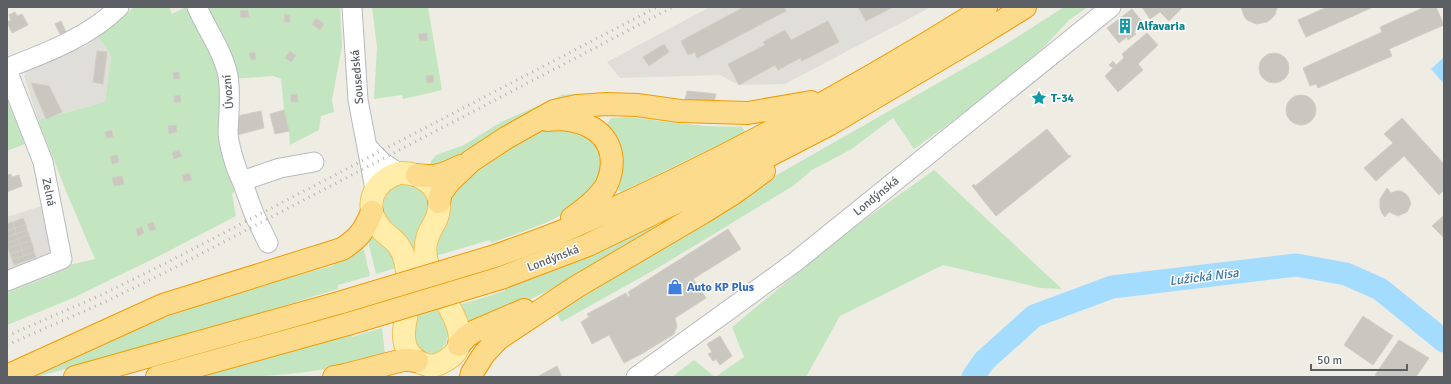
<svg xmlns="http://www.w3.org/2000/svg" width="1451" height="384" font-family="Signika,sans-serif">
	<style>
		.industrial { fill: #e0ded9 }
		.green { fill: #c3e6c1 }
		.water { fill: #a4dcff }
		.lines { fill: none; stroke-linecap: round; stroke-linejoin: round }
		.river { stroke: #a4dcff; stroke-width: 23 }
		.building { fill: #cac7c1; stroke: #d3cdc3 }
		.minor-casing { stroke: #b7babe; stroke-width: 21 }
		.major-casing { stroke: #f1c05b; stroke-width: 24 }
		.highway-casing { stroke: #f39b00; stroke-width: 24 }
		.minor { stroke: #fff; stroke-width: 19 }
		.major { stroke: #ffeda9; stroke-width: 22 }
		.highway { stroke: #fddb8d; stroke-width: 22 }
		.rail { stroke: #b3b4b5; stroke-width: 3; stroke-dasharray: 1 5; stroke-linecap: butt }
		.highway-bridge-casing { stroke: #f39b00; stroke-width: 24; stroke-linecap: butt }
		.highway-bridge { stroke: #fddb8d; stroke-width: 22 }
		.labels { text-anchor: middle; stroke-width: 3; stroke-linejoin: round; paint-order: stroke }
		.culture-label { font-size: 12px; font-weight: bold; fill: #0d838f; stroke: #fff; text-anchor: start }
		.street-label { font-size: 12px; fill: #5c6065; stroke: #fff }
		.shop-label { font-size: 12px; font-weight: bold; fill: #366cbe; stroke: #fff; text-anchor: start }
		.water-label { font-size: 13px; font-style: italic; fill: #3e77a8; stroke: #fff }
	</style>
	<rect width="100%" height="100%" fill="#efece4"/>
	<path class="industrial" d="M710,7H931L785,84L739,85L720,75L620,78L607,62Z
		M98,36L111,56L105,102L38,120L24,76L28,68L86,46Z
		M41,206L59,271L51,276L7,293V217Z"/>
	<path class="green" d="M134,7H169L172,14L186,7H192L215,52L238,188L232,194L236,216L159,256L73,298L7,325V293L51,276L69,265L95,259L68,196L38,120L105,102L111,56L98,36L120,20Z
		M203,7H340L342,46L332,100L334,112L321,116L319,130L290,145L289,131L284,110L281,79L273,76L232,79Z
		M372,7H428L442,90L403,99L402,95L374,99L377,48Z
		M1064,7H1088L1069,20L1045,46L986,97L914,149L893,118L850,150L812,170L793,186L656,269L561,322L556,311L775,176L1003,46Z
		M575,94L646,97L767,107L629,101L463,157L431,166V161L436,155L464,145L501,122L562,95Z
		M7,99L25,144L7,151Z
		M627,117L704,126L742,127L745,132L621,192L616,189L606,126L611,118Z
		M559,127C580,130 592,132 600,154C601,157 601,162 601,166C601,211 525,230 491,243L490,240L432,257L447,202L459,182L518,141L539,131Z
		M934,170L1062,289L1041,288L943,265L840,316L806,377H672L694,360L715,377L744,357L732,327L843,235Z
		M402,183H413L420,189L428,200V208L419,235L435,307L445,322L448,334L446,343L441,350L434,354L424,352L416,347L399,230L387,220L383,207L385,197L391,188Z
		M655,225L656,228L550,290L465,329L453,307L505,291V289L572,263Z
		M372,228L390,243L399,267L376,274L368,241Z
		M363,246L370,276L338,285V289C300,300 263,313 225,324C163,343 99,360 36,377H31L106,340L190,308L267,282L299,275L332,266L348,253Z
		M382,328L385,354C363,360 341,366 319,370C278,377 237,377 196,377L329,340L351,335L352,337Z"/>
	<path class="water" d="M1444,57V84L1431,69Z"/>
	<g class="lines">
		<path class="river" d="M973,377L984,361L1034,316L1112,287L1296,265L1346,274L1380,289L1444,341"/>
	</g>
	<path class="building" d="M744,7H784L786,11L697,58L695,52L688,55L681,41Z
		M858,7H893L866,21Z
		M1142,7H1183L1169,21L1160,12L1150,19Z
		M1241,7H1277L1275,15L1271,19L1267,22L1256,24L1247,20L1244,16Z
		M1327,7H1370L1371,8L1306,37L1298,20Z
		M1425,7H1436L1444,25L1389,49L1392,56L1318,88L1316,84L1310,86L1303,68L1382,32L1380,27Z
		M1132,9L1144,24L1134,32L1136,34L1128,40L1127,37L1119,43L1107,28Z
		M248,10L249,17L241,18L240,11Z
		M15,12L17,16L22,14L28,25L12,33L7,22L11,20L9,15Z
		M285,14L290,15V22H284Z
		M316,18L324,24L320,30L312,24Z
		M61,21L66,32L60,34L55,24Z
		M828,21L839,42L802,61L800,58L778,70L775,65L739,85L728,64L765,45L763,42L785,30L791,40Z
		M427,33L428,40L420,41L418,34Z
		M1147,33L1158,45L1138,64L1143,70L1118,92L1105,76L1113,68L1109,65L1113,61L1116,65L1124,58L1122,54Z
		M664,44L669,52L649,66L643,57Z
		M97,51L107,52L103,84L93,82Z
		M290,51L296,56L291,62L285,58Z
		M255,52L256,59L251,60L249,53Z
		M1259 68a15 15 0 1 1 30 0a15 15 0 1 1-30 0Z
		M179,72L180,79H174L173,73Z
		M433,75L434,82L427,83L426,76Z
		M31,83L49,86L62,112L46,119Z
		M687,91L716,94L714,103L685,100Z
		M297,94L298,102H291V95Z
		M180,95L181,102H174V96Z
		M1286 110a15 15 0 1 1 30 0a15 15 0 1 1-30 0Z
		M284,110L289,131L275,134L270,114Z
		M261,111L264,128L237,135L233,117Z
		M1402,118L1444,164V190L1439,195L1404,156L1376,181L1364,168L1393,143L1384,134Z
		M176,125L177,132L169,134L168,126Z
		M1047,129L1069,156L1070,155L1071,156L996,216L972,186L974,184L975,186Z
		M112,130L113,137L107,138L105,132Z
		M179,150L182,156L174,159L172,153Z
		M117,155L119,162L112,164L110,157Z
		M7,173L8,175L11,174L12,177L19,175L22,186L7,192Z
		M189,173L192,180L184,182L182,175Z
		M122,176L124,184L114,186L112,178Z
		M1387,188L1391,193L1396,191H1401L1406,194L1409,198L1411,204L1407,212L1398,216L1389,212L1385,217L1382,213L1380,208V199Z
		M1444,215V238L1432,226Z
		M23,218L26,225L15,228L13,222Z
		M13,222L15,228L7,231V224Z
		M153,222L156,229L150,231L147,224Z
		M26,225L27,230L16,234L15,228Z
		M142,227L144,233L138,236L136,229Z
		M15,228L16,234L7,237V231Z
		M728,229L741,249L693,279L706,298L675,318L677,326L674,334L643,353L624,363L609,335L592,344L581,322L589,317L587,314L626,293L628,297L630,296L628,292Z
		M27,230L29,235L18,239L16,234Z
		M16,234L18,239L7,243V237Z
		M29,235L31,241L20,244L18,239Z
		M18,239L20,244L8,248L7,243Z
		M31,241L33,246L22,250L20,244Z
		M20,244L22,250L10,254L8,248Z
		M33,246L34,252L23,256L22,250Z
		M22,250L23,256L12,259L10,254Z
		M34,252L36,257L25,261L23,256Z
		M23,256L25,261L14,265L12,259Z
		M1363,316L1393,336L1373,365L1344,345Z
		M720,336L732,356L720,365L716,359L713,361L708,354L712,352L707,344Z
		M1399,340L1429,358L1416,377H1378L1375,375Z
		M557,366L562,377H537Z"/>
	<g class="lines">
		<defs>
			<path id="minor" d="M197,7C207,30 223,51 228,76C231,95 229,113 228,131C228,143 236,170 242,181L280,168L314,162
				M352,7L358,100L375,189
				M7,68C46,53 89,37 119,7
				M7,70L43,162L62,259L7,281
				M367,147L382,162L399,173
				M242,181L254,214L268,243
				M636,377L795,262L1111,7"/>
			<path id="major" d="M399,173C422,172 445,188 438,214C436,223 429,230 427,239C423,251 427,265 432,277C441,297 475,336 452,356C447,360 443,363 436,365C427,367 416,362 410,354C398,339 407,318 409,301C409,291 408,281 407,271C406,263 404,254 400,248C395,239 387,236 381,229C362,206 373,181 399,173Z"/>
			<path id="highway" d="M547,120C573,117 605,125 611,154C613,165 611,176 606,186C598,199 585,209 572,218
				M417,175C437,178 444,174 461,166
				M439,202L441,193L449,182L471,161L506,138L554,111L577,106L606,104L637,105L680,111L748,113L811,102
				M495,256C522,246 550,237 577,225C719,163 855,89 986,7
				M501,278L588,245L716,183L830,124L967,43L1025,7
				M459,345L467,336L475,331L524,310
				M7,376L163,305L342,249C359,238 364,231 372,212
				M75,377L342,302
				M157,377L348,324
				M334,377L345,375L403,360H409L417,361
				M471,377L472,373L484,354L498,339L576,287L702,213L734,193L764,171"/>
		</defs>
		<use href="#minor" class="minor-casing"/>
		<use href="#major" class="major-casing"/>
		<use href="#highway" class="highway-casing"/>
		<use href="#minor" class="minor"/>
		<use href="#major" class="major"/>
		<use href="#highway" class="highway"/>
		<path class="rail" d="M7,336L101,295L168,262L657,7
			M7,345L105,302L170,270L673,7"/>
		<defs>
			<path id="highway-bridge" d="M342,302L495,256
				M348,324L501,278"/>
		</defs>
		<use href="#highway-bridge" class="highway-bridge-casing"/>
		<use href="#highway-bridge" class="highway-bridge"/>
	</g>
	<defs>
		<symbol id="building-bare" viewBox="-9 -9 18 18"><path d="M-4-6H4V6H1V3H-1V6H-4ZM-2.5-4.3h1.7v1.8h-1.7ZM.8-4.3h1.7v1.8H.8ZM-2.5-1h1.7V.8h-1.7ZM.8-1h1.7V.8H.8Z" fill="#0f9aa8" stroke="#fff" stroke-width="2.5" paint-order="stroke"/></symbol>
		<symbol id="sight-bare" viewBox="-9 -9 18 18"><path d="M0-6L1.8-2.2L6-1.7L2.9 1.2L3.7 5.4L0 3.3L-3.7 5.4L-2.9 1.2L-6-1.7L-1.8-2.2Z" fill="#0f9aa8" stroke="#fff" stroke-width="2.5" paint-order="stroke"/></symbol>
		<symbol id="shop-bare" viewBox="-9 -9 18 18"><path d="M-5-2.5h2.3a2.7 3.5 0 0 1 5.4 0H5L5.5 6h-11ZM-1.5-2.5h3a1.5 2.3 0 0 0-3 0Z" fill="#3f7fe0" stroke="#fff" stroke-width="2.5" paint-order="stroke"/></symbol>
	</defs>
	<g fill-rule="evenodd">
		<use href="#building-bare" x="1114" y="15" width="22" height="22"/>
		<use href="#sight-bare" x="1028" y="87" width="22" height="22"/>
		<use href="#shop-bare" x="664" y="276" width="22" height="22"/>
	</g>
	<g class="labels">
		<g class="culture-label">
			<text x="1137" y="30">Alfavaria</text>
			<text x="1051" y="102">T-34</text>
		</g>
		<g class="street-label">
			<text transform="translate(357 77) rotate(-95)" y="4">Sousedská</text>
			<text transform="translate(228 92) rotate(-95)" y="4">Úvozní</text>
			<text transform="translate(49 192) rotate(79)" y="4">Zelná</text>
			<text transform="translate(876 196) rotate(-39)" y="4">Londýnská</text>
			<text transform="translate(553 258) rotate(-21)" y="4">Londýnská</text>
		</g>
		<g class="shop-label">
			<text x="687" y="291">Auto KP Plus</text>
		</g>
		<g class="water-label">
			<text transform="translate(1204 276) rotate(-7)" y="5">Lužická Nisa</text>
		</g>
	</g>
	<rect width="1451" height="384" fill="none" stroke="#5c6065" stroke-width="16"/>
	<path d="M1311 364v6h96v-6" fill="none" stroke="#5c6065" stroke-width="2"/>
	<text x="1317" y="364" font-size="12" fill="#5c6065" stroke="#ffffff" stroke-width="3" paint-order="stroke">50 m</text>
</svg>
